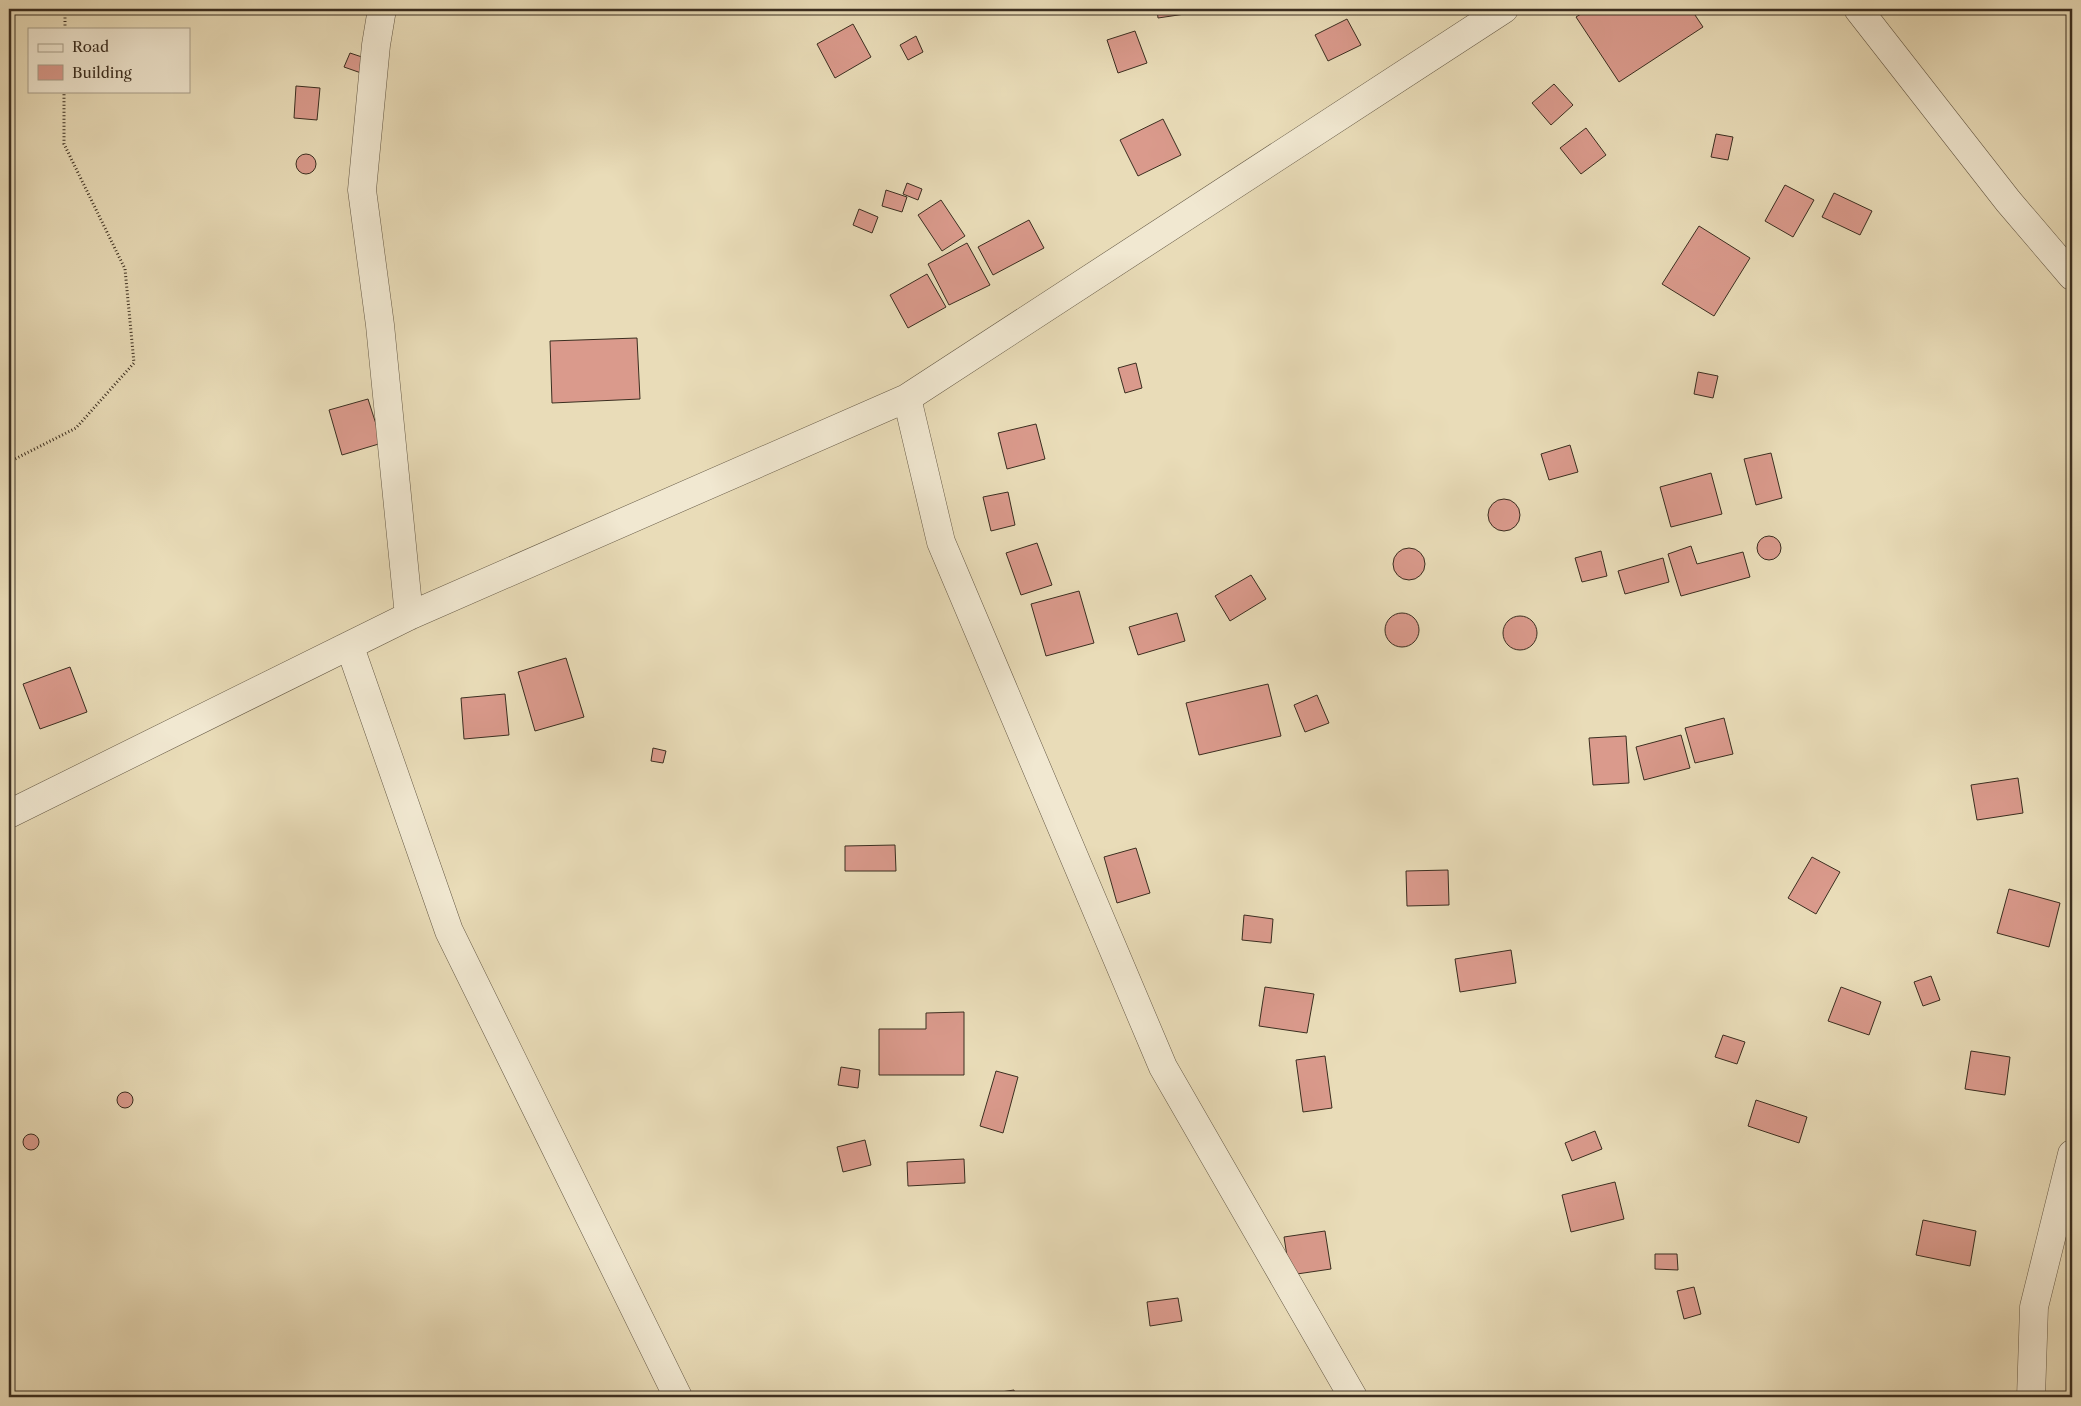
<svg xmlns="http://www.w3.org/2000/svg" width="2081" height="1406" font-family="'Libre Caslon Text',serif">
	<style>
		.building { fill: #da9a8c; stroke: #3b2e20 }
		.lines { fill: none; stroke-linecap: round; stroke-linejoin: round }
		.street-casing { stroke: #665a46; stroke-width: 29 }
		.path { stroke: #3b2e20; stroke-width: 3; stroke-dasharray: 1 2.5; stroke-linecap: butt }
		.street { stroke: #f1e8d1; stroke-width: 28 }
	</style>
	<rect width="100%" height="100%" fill="#e9dcb8"/>
	<filter id="stains"><feTurbulence type="fractalNoise" baseFrequency=".004" numOctaves="4"/><feColorMatrix values="0 0 0 0 .2 0 0 0 0 .09 0 0 0 0 .02 0 0 0 .5 -.17"/></filter>
	<radialGradient id="worn" r=".72"><stop offset=".6" stop-color="#630" stop-opacity="0"/><stop offset="1" stop-color="#630" stop-opacity=".3"/></radialGradient>
	<path class="building" d="M1157,9H1212V10L1158,18Z
		M1589,9H1691L1703,27L1619,82L1576,17Z
		M1347,19L1361,45L1328,61L1315,35Z
		M853,24L871,57L835,78L817,44Z
		M1135,31L1147,63L1118,73L1107,40Z
		M916,36L923,52L908,60L900,45Z
		M350,53L368,59L364,74L344,67Z
		M1554,84L1573,105L1551,125L1532,103Z
		M296,86L320,88L317,120L294,118Z
		M1163,119L1181,155L1138,176L1120,140Z
		M1586,128L1606,155L1581,174L1560,148Z
		M1716,134L1733,137L1728,160L1711,157Z
		M296 164a10 10 0 1 1 20 0a10 10 0 1 1-20 0Z
		M907,183L922,189L918,200L903,194Z
		M1785,185L1814,200L1793,237L1765,221Z
		M886,190L907,197L902,212L882,206Z
		M1834,193L1872,211L1860,235L1822,217Z
		M941,200L965,236L942,251L918,215Z
		M859,209L878,217L872,233L853,225Z
		M1029,220L1044,248L993,275L978,247Z
		M1699,226L1750,258L1714,316L1662,284Z
		M967,243L990,285L949,305L928,264Z
		M927,274L946,307L908,328L890,295Z
		M637,338L640,399L552,403L550,341Z
		M1136,363L1142,388L1125,393L1118,368Z
		M1698,372L1718,376L1713,398L1694,394Z
		M368,399L382,443L342,455L329,410Z
		M1036,424L1045,459L1007,469L998,433Z
		M1570,445L1578,472L1549,480L1541,454Z
		M1771,453L1782,498L1756,505L1744,459Z
		M1711,473L1722,514L1671,527L1660,487Z
		M1008,492L1015,525L991,531L983,497Z
		M1488 515a16 16 0 1 1 32 0a16 16 0 1 1-32 0Z
		M1757 548a12 12 0 1 1 24 0a12 12 0 1 1-24 0Z
		M1037,543L1052,585L1021,595L1006,553Z
		M1691,546L1697,564L1743,552L1750,577L1681,596L1668,554Z
		M1393 564a16 16 0 1 1 32 0a16 16 0 1 1-32 0Z
		M1601,551L1607,576L1582,582L1575,558Z
		M1663,558L1669,582L1625,594L1618,571Z
		M1251,575L1266,599L1230,621L1215,596Z
		M1079,591L1094,643L1046,656L1031,604Z
		M1177,613L1185,641L1138,655L1129,627Z
		M1385 630a17 17 0 1 1 34 0a17 17 0 1 1-34 0Z
		M1503 633a17 17 0 1 1 34 0a17 17 0 1 1-34 0Z
		M566,658L584,717L535,731L518,672Z
		M70,667L87,712L40,729L23,684Z
		M1268,684L1281,736L1199,755L1186,703Z
		M505,694L509,735L464,739L461,698Z
		M1317,695L1329,723L1305,732L1294,705Z
		M1724,718L1733,754L1695,763L1685,728Z
		M1681,735L1690,768L1644,780L1636,747Z
		M1626,736L1629,783L1593,785L1589,738Z
		M653,748L666,751L663,763L651,761Z
		M2018,778L2023,813L1977,820L1971,785Z
		M895,845L896,871H845V846Z
		M1136,848L1150,893L1117,903L1104,857Z
		M1812,857L1840,872L1816,914L1788,898Z
		M1448,870L1449,905L1407,906L1406,871Z
		M2009,889L2060,903L2049,947L1997,933Z
		M1244,915L1273,919L1271,943L1242,940Z
		M1511,950L1516,983L1460,992L1455,959Z
		M1931,976L1940,1000L1923,1006L1914,982Z
		M1265,987L1314,994L1307,1033L1259,1026Z
		M1841,987L1881,1002L1869,1035L1828,1021Z
		M964,1012V1075H879V1029H926V1013Z
		M1723,1035L1745,1042L1737,1064L1715,1057Z
		M1971,1051L2010,1057L2005,1095L1965,1089Z
		M1325,1056L1332,1108L1303,1112L1296,1060Z
		M841,1067L860,1070L858,1088L838,1085Z
		M996,1071L1018,1077L1003,1133L980,1126Z
		M117 1100a8 8 0 1 1 16 0a8 8 0 1 1-16 0Z
		M1756,1100L1807,1117L1799,1143L1748,1126Z
		M1595,1131L1602,1149L1572,1161L1565,1143Z
		M23 1142a8 8 0 1 1 16 0a8 8 0 1 1-16 0Z
		M865,1140L871,1165L843,1172L837,1147Z
		M964,1159L965,1183L908,1186L907,1162Z
		M1615,1182L1624,1219L1571,1232L1562,1195Z
		M1923,1220L1976,1231L1970,1266L1916,1255Z
		M1325,1231L1331,1269L1290,1275L1284,1237Z
		M1655,1254H1677L1678,1270L1655,1269Z
		M1694,1287L1701,1314L1684,1319L1677,1291Z
		M1178,1298L1182,1321L1150,1326L1147,1302Z
		M1014,1390L1015,1397H968Z"/>
	<g class="lines">
		<defs>
			<path id="street" d="M382,9L376,45L362,190L380,325L409,616
				M1858,9L2008,201L2072,276
				M907,398L941,542L1163,1067L1353,1397
				M350,647L449,931L678,1397
				M9,814L409,616L907,398L1504,9
				M2031,1397L2034,1307L2072,1154"/>
		</defs>
		<use href="#street" class="street-casing"/>
		<path class="path" d="M65,29V9
			M9,462L76,428L134,363L125,269L64,144V91"/>
		<use href="#street" class="street"/>
	</g>
	<rect width="2081" height="1406" fill="none" stroke="#e9dcb8" stroke-width="30"/>
	<rect x="10" y="10" width="2061" height="1386" fill="none" stroke="#3b2e20" stroke-width="2.5"/>
	<rect x="15" y="15" width="2051" height="1376" fill="none" stroke="#3b2e20"/>
	<rect x="28" y="28" width="162" height="65" fill="#f1e8d1" stroke="#a89e8a"/>
	<rect x="38" y="44" width="25" height="8" fill="#f1e8d1" stroke="#a89e8a"/>
	<text x="72" y="52" font-size="15" fill="#3b2e20">Road</text>
	<rect x="38" y="65" width="25" height="15" fill="#da9a8c" stroke="#a89e8a"/>
	<text x="72" y="78" font-size="15" fill="#3b2e20">Building</text>
	<rect width="100%" height="100%" filter="url(#stains)"/>
	<rect width="100%" height="100%" fill="url(#worn)"/>
</svg>
